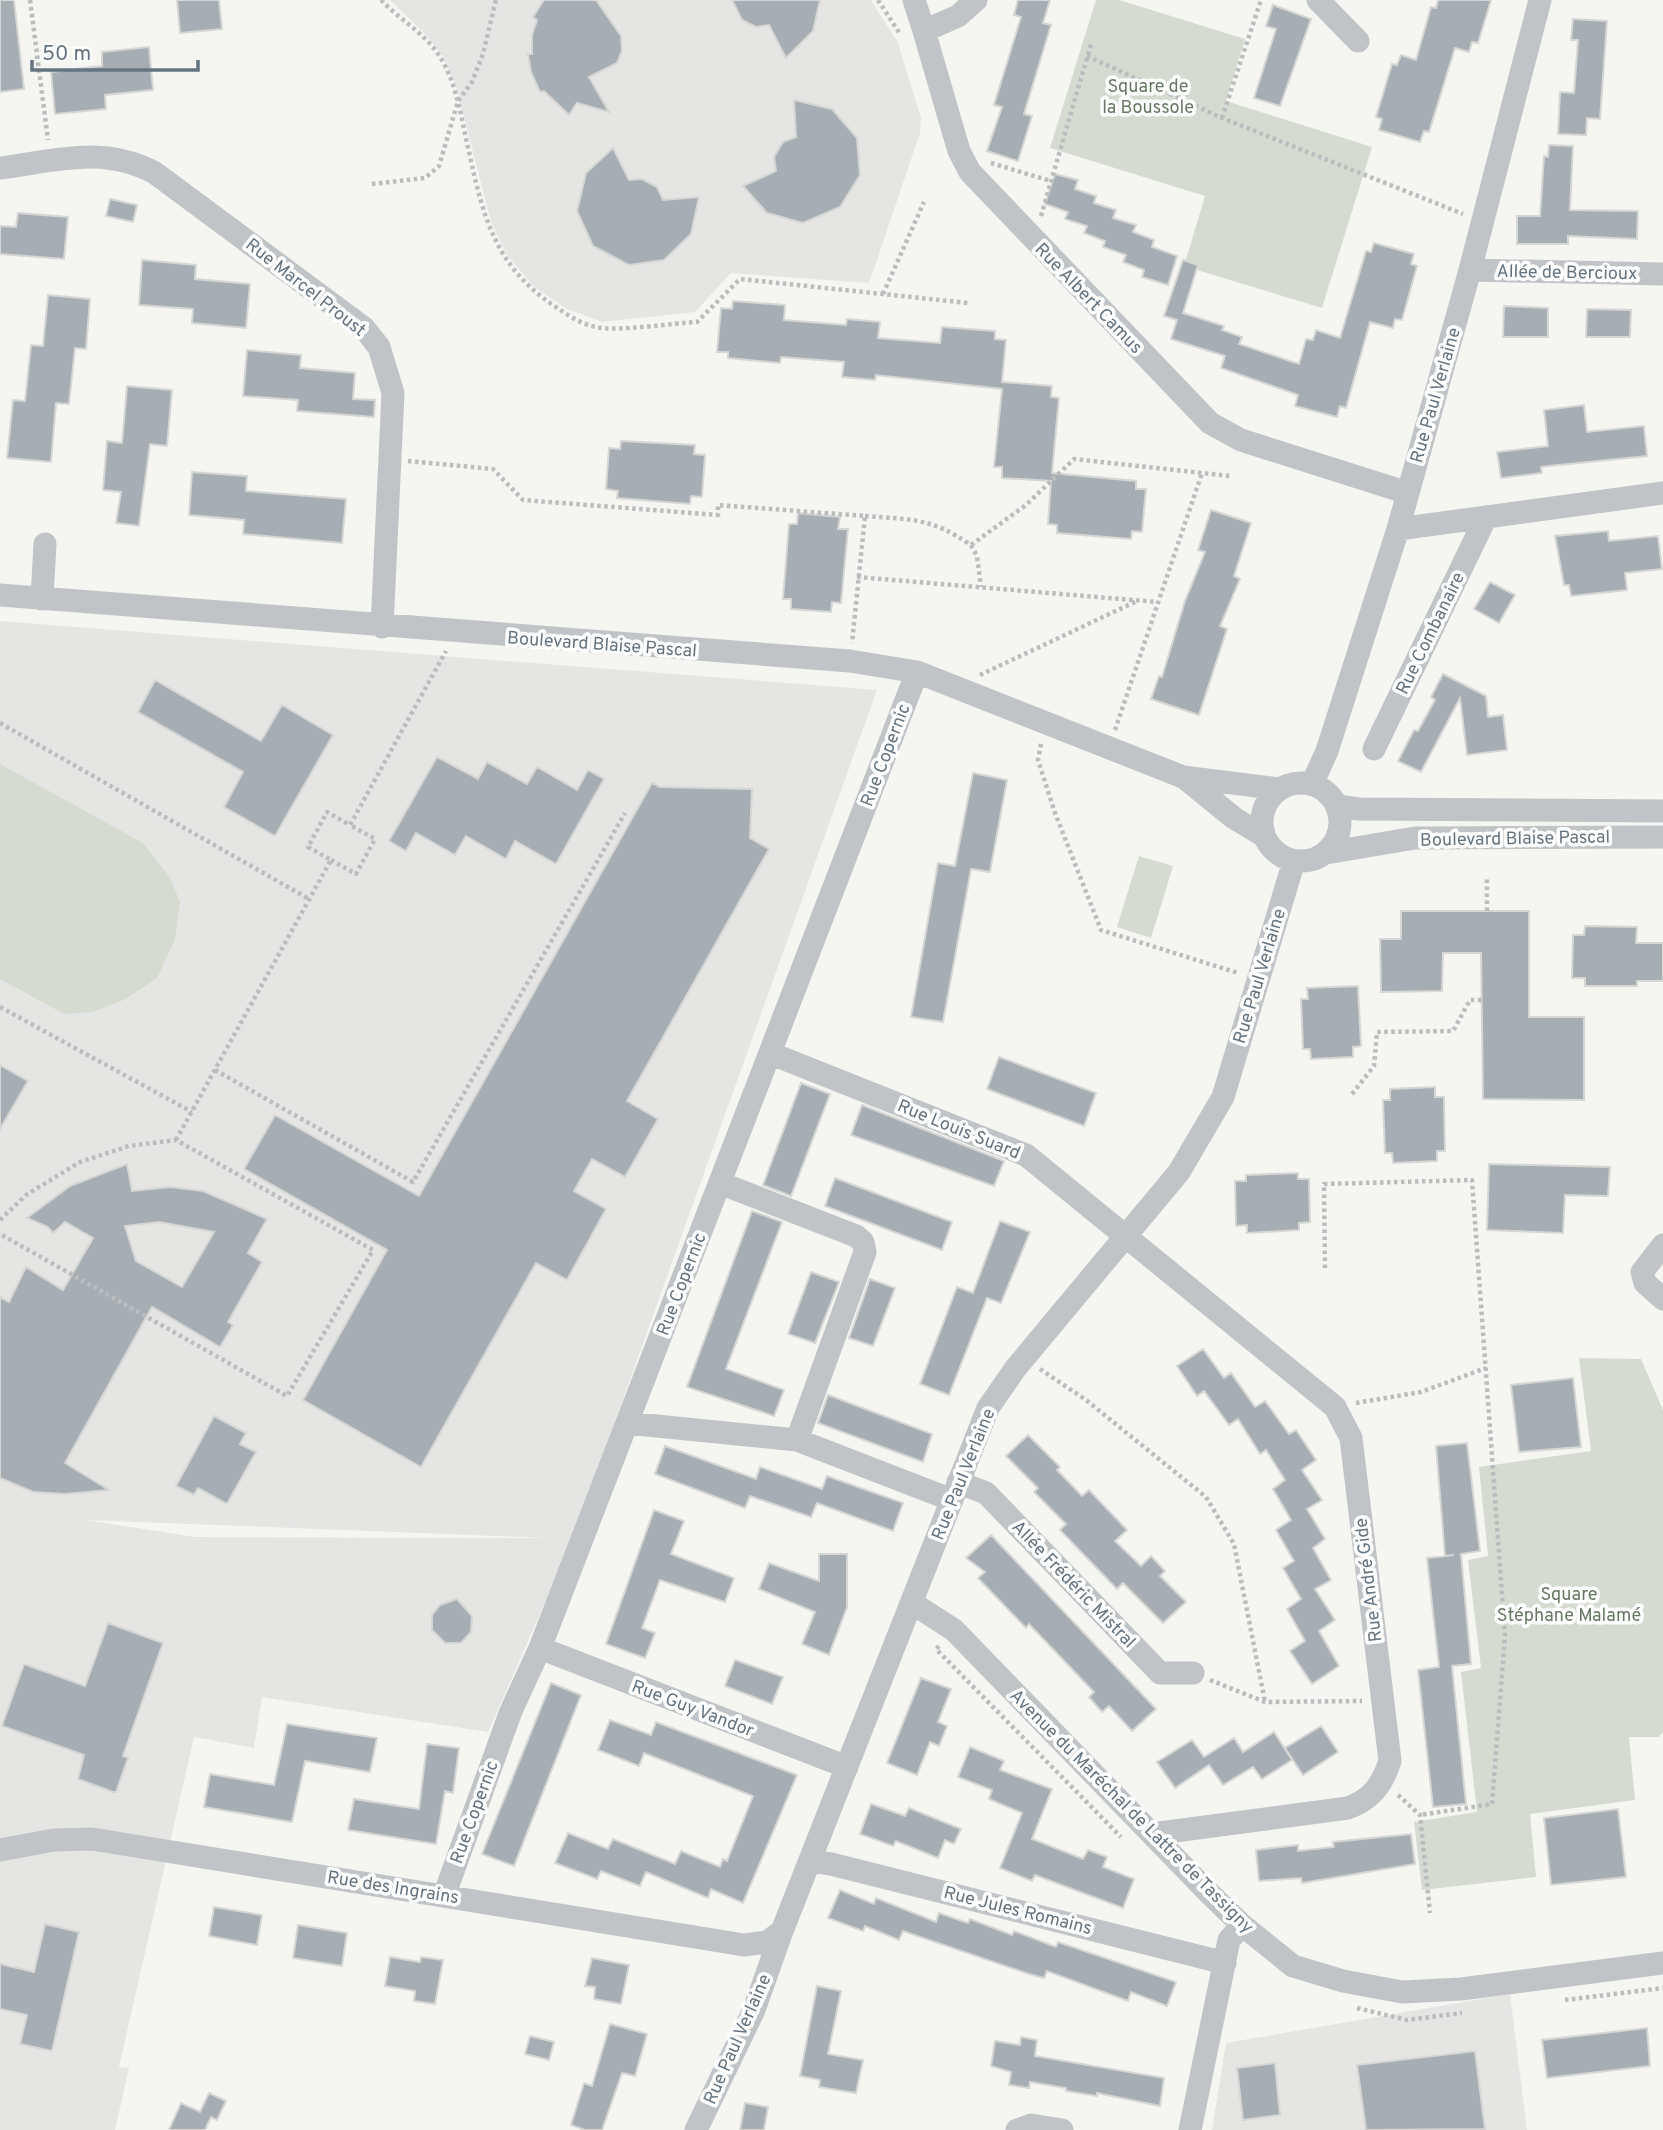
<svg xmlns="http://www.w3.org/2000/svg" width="1663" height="2130" font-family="Overpass,sans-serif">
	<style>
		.built { fill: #e5e6e4; fill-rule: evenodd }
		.green { fill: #d6dbd2 }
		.building { fill: #a7aeb3; stroke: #d6d6d4; stroke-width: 2; fill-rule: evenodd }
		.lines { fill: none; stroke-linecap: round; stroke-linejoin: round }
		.path { stroke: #babcbe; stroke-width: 4.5; stroke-dasharray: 3.5 3.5; stroke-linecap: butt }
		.minor { stroke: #c0c4c7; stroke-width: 23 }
		.labels { text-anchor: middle; stroke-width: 7; stroke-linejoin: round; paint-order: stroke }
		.park-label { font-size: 18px; fill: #677863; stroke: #fff }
		.street-label { font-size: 18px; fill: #657481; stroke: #fff }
	</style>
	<rect width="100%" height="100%" fill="#f5f5f1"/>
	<path class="built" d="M390,0H871L898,43L921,118L920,133L869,283L731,273L695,312L602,322L565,308L533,286L507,255L491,222L456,86L442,55L427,36Z
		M0,621L877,690L573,1539L488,1732L262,1697L254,1748L194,1737L119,2067L129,2068L115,2130H0ZM86,1520L548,1538L195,1537Z
		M1510,1994L1527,2130H1212L1226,2043Z"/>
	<path class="green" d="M1096,0H1119L1245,39L1226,101L1372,147L1322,308L1184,266L1205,196L1050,148Z
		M0,764L143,843L169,876L180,902L175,939L157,978L126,999L93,1012L64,1014L0,979Z
		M1139,856L1173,866L1151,938L1117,927Z
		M1579,1358L1641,1359L1663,1410V1731L1659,1737H1629L1635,1800L1530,1814L1536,1877L1422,1890L1414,1822L1477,1812L1461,1672L1481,1668L1468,1560L1488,1556L1479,1467L1591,1451Z"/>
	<path class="building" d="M0,0H14L24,89L0,92Z
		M177,0H219L222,29L180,33Z
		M544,0H596L621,36L622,51L617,63L589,77L609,112L577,103L569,115L544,91L540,92L531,72L528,54H532V35L537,20L533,17Z
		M732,0H820L813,31L786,58L769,25L756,27L742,20Z
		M1018,0H1050L1043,23L1051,25L1024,114L1032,116L1018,161L987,151L1002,107L994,105L1021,17L1014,15Z
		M1438,0H1491L1478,43L1472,42L1469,52L1455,48L1429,132L1424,131L1420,142L1379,130L1382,119L1376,117L1392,64L1397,65L1401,55L1416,60L1431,7L1436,8Z
		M1273,5L1311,19L1280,106L1254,98L1276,29L1266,26Z
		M1573,19L1607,21L1600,119L1587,118L1586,135L1558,134L1560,92L1574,93L1578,40H1571Z
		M149,47L153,90L105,95L106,109L55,114L51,72L102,66V52Z
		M794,100L832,109L857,138L860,175L840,207L803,223L767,213L743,186L776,171L774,157L783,142L796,137Z
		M1549,145L1573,146L1570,210L1638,211L1637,239L1568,236V244H1517V216H1540L1544,156L1548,157Z
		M613,148L629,180L642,179L657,187L663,200L699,197L691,234L664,260L629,265L593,246L577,211L586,173Z
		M1055,174L1078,180L1075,189L1096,196L1094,203L1116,210L1113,218L1136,225L1133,232L1154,240L1152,247L1177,256L1168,285L1142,277L1144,270L1123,262L1126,255L1103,247L1105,241L1084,233L1087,226L1065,219L1068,212L1045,204Z
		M110,199L137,205L133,222L106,216Z
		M18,213L68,217L64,259L0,254V226L16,227Z
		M1374,243L1414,254L1411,264L1417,266L1402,320L1395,319L1393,328L1370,322L1346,408L1340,406L1337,417L1295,406L1298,395L1221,368L1225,356L1171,339L1177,320L1164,316L1183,260L1198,265L1183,313L1224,326L1222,330L1242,337L1239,344L1299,364L1306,339L1313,340L1316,330L1340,338L1366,251L1371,252Z
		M142,260L196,265L195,279L250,284L246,328L192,323L193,309L139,305Z
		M48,295L90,299L86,349L75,348L69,404L56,403L51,462L7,458L13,400L25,401L31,345L43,346Z
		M733,301L785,305L784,320L846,325L847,319L880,322L878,338L940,343L942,327L995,331V339L1006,340L1002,382L1052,386L1051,397L1059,398L1052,473L1136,481V489H1146L1142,532L1132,531L1131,539L1057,533V525L1048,524L1051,481L1002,478V467H994L1002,389L876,375L875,380L842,377L844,362L781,357L780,363L728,358V352H717L721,308L732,309Z
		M1504,306L1548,308V337H1503Z
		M1587,309L1631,310L1630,337H1586Z
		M247,350L301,355L300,368L355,373L353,399L375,400L374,417L297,411L298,400L243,396Z
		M127,386L172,390L167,446L150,444L139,526L116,523L121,492L103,490L107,441L122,443Z
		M1584,405L1587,432L1644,426L1647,456L1549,466L1541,467L1542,473L1501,478L1497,452L1548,446L1544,410Z
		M621,441L695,445L694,454L705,455L702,497L691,496L690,504L617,498L618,491L606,489L609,448L620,449Z
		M192,472L247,476L246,491L346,499L342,543L243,534L244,520L189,515Z
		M1211,510L1251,523L1234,576L1240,579L1220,626L1227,629L1199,715L1151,699L1159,676L1162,677L1185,601L1205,552L1198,550Z
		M798,513L840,517L838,529H848L841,603L832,602L831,612L791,609V599H783L789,524H797Z
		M1608,531L1609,541L1658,536L1662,569L1625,573L1627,590L1571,596L1569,585H1564L1555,536Z
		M1490,582L1515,595L1499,623L1474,609Z
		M1443,674L1486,696L1488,717L1503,715L1507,750L1467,755L1460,698L1421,772L1398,761L1414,730L1418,731L1435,700L1431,697Z
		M155,680L261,741L282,705L333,735L275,836L224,807L243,772L138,712Z
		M437,757L478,779L487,762L527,784L537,767L577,790L588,770L604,779L556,864L515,841L506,859L466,836L455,855L416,833L406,851L389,841Z
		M973,773L1007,780L990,872L971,869L943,1022L911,1017L938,863L955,866Z
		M652,783L660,787L752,789L750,838L769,849L627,1101L658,1119L625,1177L592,1159L574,1191L606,1209L567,1280L536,1263L421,1467L303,1400L387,1250L244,1169L275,1115L419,1196Z
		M1401,911H1529V1017H1584V1100L1483,1099L1481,953H1443L1442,991L1381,992L1380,939H1401Z
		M1585,926L1637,927L1636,943H1663V981H1637V986H1585V978H1572L1573,935H1584Z
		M1358,986L1361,1046L1353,1047V1057L1311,1059L1310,1049H1303L1301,999H1308L1307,988Z
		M999,1057L1096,1093L1084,1126L987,1089Z
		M0,1065L28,1081L0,1129Z
		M801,1083L830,1094L791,1196L763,1185Z
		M1435,1087V1097H1444L1445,1151H1437V1161L1393,1163L1392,1153H1385L1383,1100H1390V1089Z
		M862,1105L1004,1161L994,1186L851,1135Z
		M127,1164L132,1191L171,1187L203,1191L267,1219L248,1253L262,1262L228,1322L233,1325L220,1347L152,1307L65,1463L109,1490L65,1494L33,1492L0,1478V1297L9,1302L26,1267L63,1290L93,1238L65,1222L53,1233L48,1227L27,1218L70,1186ZM159,1222L214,1232L182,1287L136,1261L125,1226Z
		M1489,1164L1610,1167L1608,1196L1565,1195L1563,1233L1487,1230Z
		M1298,1173V1179H1309L1310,1222L1299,1223V1230L1247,1233V1225L1236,1226L1235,1181H1246V1175Z
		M835,1178L952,1222L942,1250L825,1206Z
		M752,1211L782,1222L726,1369L784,1390L774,1416L687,1387Z
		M1000,1221L1030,1232L1001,1303L987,1298L949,1395L920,1384L957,1287L973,1293Z
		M811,1272L839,1282L815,1343L788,1334Z
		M870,1279L895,1288L873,1346L849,1338Z
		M1203,1349L1224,1378L1231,1373L1255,1407L1265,1401L1289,1434L1296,1430L1316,1460L1302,1470L1322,1500L1307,1509L1325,1539L1313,1548L1331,1580L1315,1589L1335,1620L1319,1631L1339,1666L1312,1684L1290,1651L1305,1641L1287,1609L1301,1599L1283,1568L1294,1561L1276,1530L1291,1520L1273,1489L1285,1480L1266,1450L1260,1454L1238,1419L1229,1425L1204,1391L1197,1396L1177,1366Z
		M1573,1378L1581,1447L1519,1452L1511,1385Z
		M828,1395L932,1434L923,1462L818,1423Z
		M214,1416L246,1433L240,1444L256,1452L227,1504L198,1488L194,1495L176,1486Z
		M1028,1435L1060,1467L1057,1470L1082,1496L1089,1490L1127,1530L1115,1541L1141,1566L1151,1556L1165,1571L1160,1576L1186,1602L1163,1623L1123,1583L1117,1589L1060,1530L1066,1524L1034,1492L1038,1488L1006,1456Z
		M1467,1443L1480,1551L1461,1554L1471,1664L1452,1666L1466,1804L1433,1807L1418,1670L1439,1667L1427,1558L1454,1555L1445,1556L1436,1446Z
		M665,1446L756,1479L760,1467L822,1489L827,1476L903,1503L893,1531L817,1503L811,1517L750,1496L745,1508L655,1474Z
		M654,1510L684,1521L671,1554L734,1578L725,1602L660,1580L642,1628L655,1633L645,1658L606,1644Z
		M991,1535L1156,1709L1132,1731L1109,1706L1102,1712L1089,1697L1094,1692L1029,1624L1026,1628L978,1578L985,1572L966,1558Z
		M819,1554H847V1607L829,1655L802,1644L815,1612L759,1589L769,1563L819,1581Z
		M457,1599L472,1616L471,1632L461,1643H445L432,1630V1615L440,1605Z
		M108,1623L163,1643L123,1756L128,1758L116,1792H113L78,1779L84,1755L2,1726L24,1664L85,1686Z
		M735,1660L783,1677L772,1704L725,1686Z
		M921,1678L951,1689L938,1722L947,1726L939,1746L930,1742L917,1775L887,1763Z
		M551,1683L581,1695L514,1866L482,1854Z
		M610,1720L651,1735L656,1722L797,1775L743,1903L711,1889L708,1898L646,1872L640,1886L601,1871L597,1879L555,1863L568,1833L608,1849L613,1839L675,1864L681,1851L720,1867L723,1859L727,1861L753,1796L644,1753L639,1766L598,1750Z
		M287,1724L377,1738L370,1772L305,1761L292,1822L204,1807L210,1774L274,1785Z
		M1321,1726L1338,1752L1303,1775L1285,1748Z
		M1274,1732L1292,1760L1262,1779L1253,1767L1223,1785L1209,1765L1175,1788L1157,1762L1192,1740L1204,1757L1234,1738L1243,1752Z
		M427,1744L459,1748L453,1793L445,1791L436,1844L348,1830L354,1799L419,1809Z
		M970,1747L1004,1761L1000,1770L1052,1789L1032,1839L1083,1859L1088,1850L1107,1857L1103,1867L1134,1879L1123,1908L1035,1875L1032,1881L1000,1868L1022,1813L989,1799L992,1790L958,1777Z
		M871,1804L905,1816L909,1808L961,1829L954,1844L945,1840L938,1858L896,1841L893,1846L860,1834Z
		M1618,1809L1626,1877L1551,1885L1544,1818Z
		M1411,1834L1415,1864L1302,1883L1301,1878L1259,1881L1256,1850L1298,1845V1851L1334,1847L1333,1842Z
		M840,1890L874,1904L876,1898L936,1922L939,1913L968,1923L970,1919L1012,1935L1014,1931L1056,1947L1058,1942L1176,1982L1167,2006L1131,1992L1128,2001L1047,1971L1044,1978L1029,1974L903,1931L899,1940L865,1926L863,1931L828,1918Z
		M214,1907L262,1915L257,1945L209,1936Z
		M45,1924L79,1932L52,2051L20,2044L27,2015L0,2009V1964L34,1972Z
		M298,1925L347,1933L342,1966L293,1958Z
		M390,1957L420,1962L421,1957L443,1960L435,2004L414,2001L415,1991L385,1986Z
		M592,1958L629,1965L621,2004L594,1999L595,1987L585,1986Z
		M817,1986L841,1991L828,2054L863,2060L856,2093L819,2087L820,2080L800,2076Z
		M610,2024L647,2034L635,2076L622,2073L602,2130H585L571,2125L584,2083L592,2086Z
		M1647,2028L1650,2066L1547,2078L1542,2040Z
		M530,2036L554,2042L549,2060L525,2054Z
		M1021,2037L1037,2040L1035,2056L1164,2078L1160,2106L1097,2093V2096L1066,2091V2088L1030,2082L1029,2088L1009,2085L1011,2072L991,2066L995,2041L1020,2045Z
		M1475,2051L1485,2129L1366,2130L1357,2065Z
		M1275,2063L1280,2115L1243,2120L1237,2068Z
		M209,2093L226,2101L217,2120L211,2117L205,2130H169L181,2103L200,2112Z
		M745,2103L768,2107L764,2130H740Z"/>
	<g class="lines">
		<path class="path" d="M30,0L48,140
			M381,0C398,18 421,31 436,51C457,80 461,118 469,152C483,216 495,266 553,305C566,314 580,324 596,327C615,332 674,323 697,322L740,279L968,303
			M878,0L900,34
			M1087,56L1222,118L1463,214
			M1222,118L1261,0
			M991,163L1051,181
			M372,184L425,178L439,166L458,101L472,82L483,54L496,0
			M1041,216L1091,44
			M883,294L924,202
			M408,461L493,469L523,500L718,515V505L865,516L852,643
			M865,516C913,520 929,517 971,545L1026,505L1074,459L1230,476
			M971,545L977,556L981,587
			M857,577L1157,602
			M980,675L1137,601
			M0,723L309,899
			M1115,730L1202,473
			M1041,744L1038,760L1055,813L1101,930L1238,973
			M331,860L356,874L375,839L350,825
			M1487,911V877
			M0,1007L192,1112
			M215,1070L413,1182L625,813
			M1352,1094L1374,1066L1377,1032L1453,1031L1470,1000H1482
			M176,1140L331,860L308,847L327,812L350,825L446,651
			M0,1220L26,1195L80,1162L129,1146L176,1140L373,1250L287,1396L0,1234
			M1325,1268L1324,1184L1472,1180L1505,1636L1492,1804L1420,1815
			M1040,1369L1086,1400L1206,1497L1234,1544L1265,1702
			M1356,1403L1421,1392L1486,1368
			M939,1646L936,1649L1121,1837
			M1210,1680L1265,1702L1362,1701
			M1398,1795L1420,1815L1430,1913
			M1565,2000L1663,1988
			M1357,2008L1407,2020L1462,2013"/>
		<path class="minor" d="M914,0L924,31
			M976,0L958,16L924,31L959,151L970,172L1210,423L1241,440L1408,493
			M1318,0L1358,41
			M0,168C55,161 103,145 155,173L364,328L379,347L393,393L382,627
			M1470,270L1663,274
			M1398,529L1663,493
			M0,595L850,661L917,672L1183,777L1280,789
			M42,599L45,544
			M1374,749L1486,517
			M1186,779L1234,818L1264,836
			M1262 822a39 39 0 1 1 78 0a39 39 0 1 1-78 0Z
			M1312,784L1327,751L1398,529L1470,270L1540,0
			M1337,806L1360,809L1663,811
			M1326,853L1415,838L1663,837
			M772,1054L1026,1155L1335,1407L1351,1438L1390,1761C1382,1785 1372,1799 1348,1808L1152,1834
			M720,1183L856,1236L863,1242L865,1252L797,1440
			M1663,1245L1642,1272L1645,1283L1663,1299
			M627,1423L797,1440L952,1500
			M958,1482L986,1493L1160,1673H1193
			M912,1603L954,1630L1209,1893L1242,1925L1293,1966L1343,1981L1402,1992L1461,1989L1663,1963
			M540,1648L847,1767
			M0,1850L54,1840L92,1839L744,1945L767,1942L782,1931
			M810,1861L831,1864L1225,1963
			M444,1896L511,1711L540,1648L917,672
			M696,2130L754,2010L782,1931L988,1408L1015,1369L1179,1172L1223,1097L1294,861
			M1017,2130L1031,2125L1062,2130
			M1190,2130L1229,1940L1242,1925"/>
	</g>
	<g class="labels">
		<g class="park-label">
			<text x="1148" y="92">Square de<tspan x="1148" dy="21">la Boussole</tspan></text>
			<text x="1569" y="1600">Square<tspan x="1569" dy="21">Stéphane Malamé</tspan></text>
		</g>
		<g class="street-label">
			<text transform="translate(1567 272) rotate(1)" y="6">Allée de Bercioux</text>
			<text transform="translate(306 287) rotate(38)" y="6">Rue Marcel Proust</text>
			<text transform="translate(1089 298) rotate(46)" y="6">Rue Albert Camus</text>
			<text transform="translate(1435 395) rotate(-74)" y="6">Rue Paul Verlaine</text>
			<text transform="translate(1430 633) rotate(-64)" y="6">Rue Combanaire</text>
			<text transform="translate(602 644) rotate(4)" y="6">Boulevard Blaise Pascal</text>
			<text transform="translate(885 755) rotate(-69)" y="6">Rue Copernic</text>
			<text transform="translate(1515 838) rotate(-1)" y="6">Boulevard Blaise Pascal</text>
			<text transform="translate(1259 976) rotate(-73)" y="6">Rue Paul Verlaine</text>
			<text transform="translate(959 1129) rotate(22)" y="6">Rue Louis Suard</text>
			<text transform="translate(681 1284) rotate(-69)" y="6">Rue Copernic</text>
			<text transform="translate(963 1474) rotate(-68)" y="6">Rue Paul Verlaine</text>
			<text transform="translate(1368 1580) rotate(-97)" y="6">Rue André Gide</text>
			<text transform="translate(1074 1584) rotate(46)" y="6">Allée Frédéric Mistral</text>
			<text transform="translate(693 1708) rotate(21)" y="6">Rue Guy Vandor</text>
			<text transform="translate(1132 1811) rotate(45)" y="6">Avenue du Maréchal de Lattre de Tassigny</text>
			<text transform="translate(474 1812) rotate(-70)" y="6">Rue Copernic</text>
			<text transform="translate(393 1887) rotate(9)" y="6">Rue des Ingrains</text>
			<text transform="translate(1018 1910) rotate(14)" y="6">Rue Jules Romains</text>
			<text transform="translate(737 2039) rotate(-66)" y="6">Rue Paul Verlaine</text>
		</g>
	</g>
	<path d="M32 60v10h166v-10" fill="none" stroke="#657481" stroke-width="3.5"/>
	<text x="42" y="60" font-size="21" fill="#657481" stroke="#ffffff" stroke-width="5" paint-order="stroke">50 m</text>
</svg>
